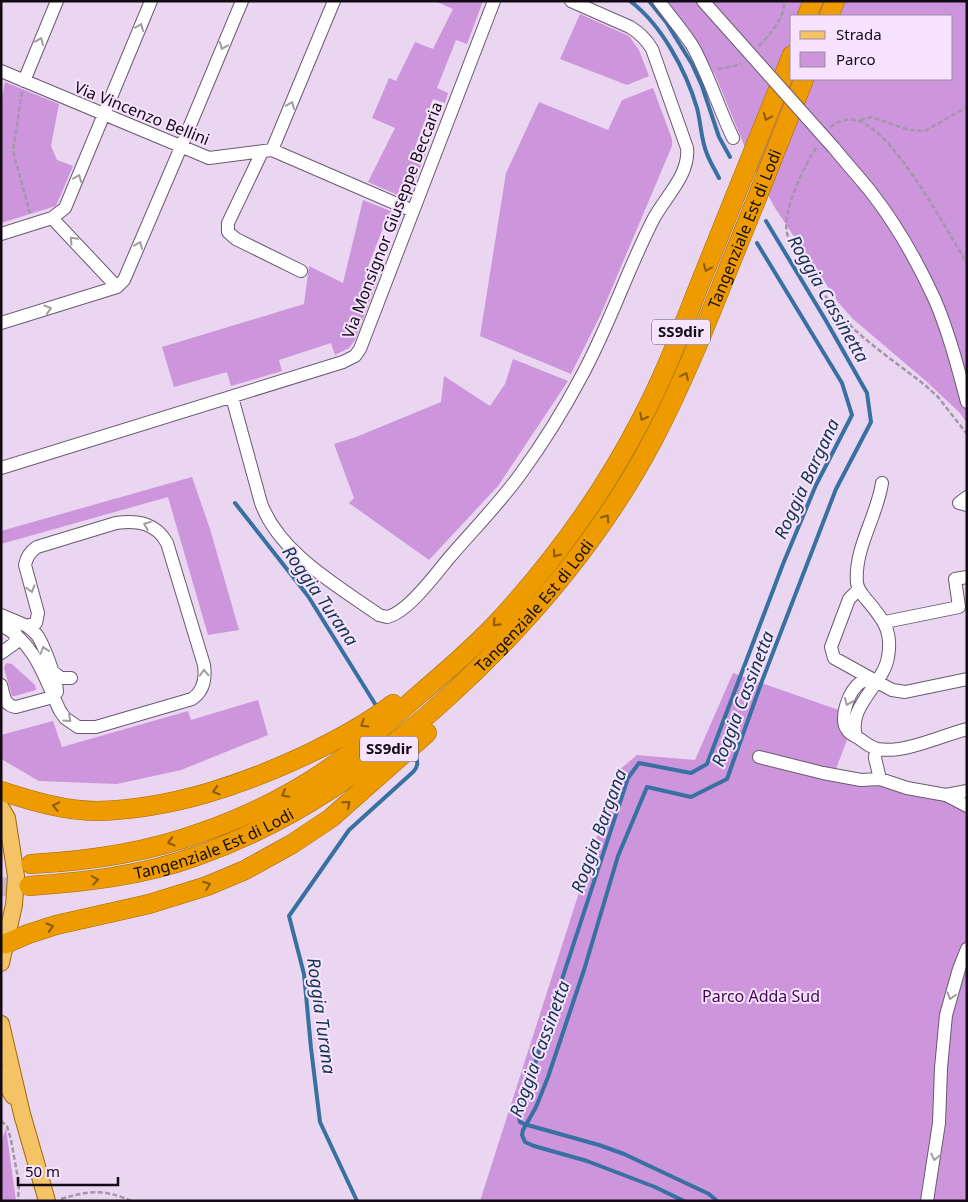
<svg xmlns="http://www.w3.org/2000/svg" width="968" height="1202" font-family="'Noto Sans',sans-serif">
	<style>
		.green { fill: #cc95dc; fill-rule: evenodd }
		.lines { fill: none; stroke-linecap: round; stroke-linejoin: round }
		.stream { stroke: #3871a1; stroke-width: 4 }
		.highway-tunnel { stroke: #cab8cf; stroke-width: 19; stroke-dasharray: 19 9; stroke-linecap: butt }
		.minor-casing { stroke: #6a5970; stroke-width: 14 }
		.major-casing { stroke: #a06907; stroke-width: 18 }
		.highway-casing { stroke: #a06907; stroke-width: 20 }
		.path { stroke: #a495a9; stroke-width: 2.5; stroke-dasharray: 5 2.5; stroke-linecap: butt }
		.minor { stroke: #fff; stroke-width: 12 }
		.major { stroke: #f4c366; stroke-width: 16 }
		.highway { stroke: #ed9b00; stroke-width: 19 }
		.minor-bridge-casing { stroke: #6a5970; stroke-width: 14; stroke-linecap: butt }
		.minor-bridge { stroke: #fff; stroke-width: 12 }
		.oneway { stroke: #a09da1 }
		.oneway2 { stroke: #8a5a09 }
		.labels { text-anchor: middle; stroke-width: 4; stroke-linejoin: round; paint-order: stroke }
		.shield { fill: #f7e3fe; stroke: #574c5a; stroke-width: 1 }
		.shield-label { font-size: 15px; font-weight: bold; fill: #120b14 }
		.street-label { font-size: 16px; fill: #120b14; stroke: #f7e3fe }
		.park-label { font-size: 16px; fill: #410850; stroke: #f7e3fe }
		.water-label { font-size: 18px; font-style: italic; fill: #11354f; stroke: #f7e3fe }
	</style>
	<rect width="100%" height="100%" fill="#ead6f0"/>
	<path class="green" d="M435,1H483L467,44L456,40L437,88L448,93L445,103L433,99L416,144L427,149L411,192L409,196L402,197L368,182L395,128L372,118L389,78L396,81L415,42L433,49L453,9Z
		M668,1H967V423L960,413L927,382L852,318L838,302L775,208L754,169L716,77L699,45ZM792,16H952V79H792Z
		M580,14L629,36L639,50L649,76L627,85L560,59Z
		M5,82L59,104L51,146L57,160L73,166L56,206L1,223V103Z
		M653,88L672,139V146L601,314L571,374L480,336L506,173L539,102L608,130L622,100Z
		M363,200L398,214L401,217L396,232L383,228L364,277L377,282L355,340L349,348L335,355L331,343L279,360L282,371L231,386L227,372L174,387L162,347L304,304L309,266L343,283Z
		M513,359L568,381L498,486L429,560L349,503L354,498L334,444L356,437L441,402L444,376L490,406L505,384Z
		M192,477L210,529L239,630L208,635L168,497L1,544V531Z
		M6,663L12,664L35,685L36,690L15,696H12L4,668Z
		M733,673L856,716L836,769L967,794V1201H480L618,771L637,755L695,760Z
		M258,700L268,735L181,770L117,784L39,781L1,759V735L53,721L62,747L188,711L191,720Z
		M6,1128L16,1201H1V1142Z"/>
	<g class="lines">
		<path class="stream" d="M630,1C662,25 686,71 697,108C701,123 701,140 707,154C710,162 715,170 719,178
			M649,1L666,22L692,64L702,86L719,137L730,157
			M235,503L308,596L377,707
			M357,1201L320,1122L311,1048L304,974L289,916L349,830L413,772C418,767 418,763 416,756
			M684,1201L655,1187L587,1161L534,1146L525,1142L522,1135L523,1130L536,1107L548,1077L584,970L618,856L647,787L691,797L727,779L762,681L836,489L871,422L867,393L825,319L766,221
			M717,1201L709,1194L624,1154L599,1145L524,1124L520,1122L519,1117L546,1028L628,778L639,763L691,773L707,764L783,564L816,485L852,415L842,383L757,243"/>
		<path class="highway-tunnel" d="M1,887L29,886"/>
		<defs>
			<path id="minor" d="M659,1C670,16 682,30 692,45C709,75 718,107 733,138
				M703,1L736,38
				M1,71L209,158L272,150L413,211
				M24,81L57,1
				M834,148C846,163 859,177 871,192C896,224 918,263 935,300C949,333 958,368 967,402
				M272,150L334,1
				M262,152L228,223V232L236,239L301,271
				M52,218L117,287
				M1,234L52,218L65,208L151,1
				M117,287L124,280L181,147L242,1
				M1,323L117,287
				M232,397L261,503C279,553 338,586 379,615L387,617C407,613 435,575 449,558C473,530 500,503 522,472C543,443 563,411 580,379C609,327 627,270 654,218C666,196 690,174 687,148L652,49C646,39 640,33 630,27L571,1
				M1,468L343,362L355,356L360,349L494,1
				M967,497L959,503L967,505
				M859,589L849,599L831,647L834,658L892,690L905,692L967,679
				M1,615L27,626L36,623L38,613L25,565C27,556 30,552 37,547L116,523C138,520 156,523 167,543L204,665C206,679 204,691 192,699L96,727H78L65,718L60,711C45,679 35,642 1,625
				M885,622L959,607L955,579L967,577
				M1,653L15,643L16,634
				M52,671L61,678H71
				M876,681C871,681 865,680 861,682C849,690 838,719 848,731C850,734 857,737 860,739C865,743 871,747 877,749C904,754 940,736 967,729
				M1,685C4,695 4,706 16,707L53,697L57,692C57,681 46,651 40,640C37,633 32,630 27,626
				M856,736C847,706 884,684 888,657C893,630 882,618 866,599C862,594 858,590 857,583C854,548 877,517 882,483
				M876,749L875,758L880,779
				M759,757L823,773L861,780L880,779L907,788L946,795
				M967,791L946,795L967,806
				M927,1201L939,1123L941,1068L946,1015L959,969L967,949"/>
			<path id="major" d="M1,808L7,818L16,876L14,905L1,963
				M1,1024L22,1114L47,1201
				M1,1074L13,1096"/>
			<g id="highway">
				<path d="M807,16L813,1"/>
				<path d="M829,16L835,1"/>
				<path d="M1,791C32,801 65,811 97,811C172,809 242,785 308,754C337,740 367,724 393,704"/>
				<path d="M31,864C89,861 145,853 200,833C261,812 321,779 370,737C386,725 400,711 415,698C442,675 469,652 494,626C552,564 603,494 642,418C667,371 685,320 705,271C734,199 763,127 792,55"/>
				<path id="s1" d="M29,886C84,882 141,876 194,857C292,823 374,765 450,695C532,620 602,537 654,438C684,381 707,322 731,262C756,201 780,140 804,79"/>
				<path d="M5,944L28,934L56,925L149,904L207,886L245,870L292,844L331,818L427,733"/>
			</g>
		</defs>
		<use href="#minor" class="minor-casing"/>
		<use href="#major" class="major-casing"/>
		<use href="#highway" class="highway-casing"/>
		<path class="path" d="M759,46C769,36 786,16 784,1
			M718,69L735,66L741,63
			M22,92L13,151L30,213
			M860,120L871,117L909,130L925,131L967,107
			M830,127C839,121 848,117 859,121C896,134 945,228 967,263
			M816,148C804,166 782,211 787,233C790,245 800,256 806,266C818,285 830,305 846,321C869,345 900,365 926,386L938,397L967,434
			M1,1121L7,1126L11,1140L19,1184L18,1201
			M61,1199C92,1190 102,1189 132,1201"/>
		<use href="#minor" class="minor"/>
		<use href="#major" class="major"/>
		<use href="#highway" class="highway"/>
		<defs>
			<path id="minor-bridge" d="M736,38L834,148"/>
		</defs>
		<use href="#minor-bridge" class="minor-bridge-casing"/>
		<use href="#minor-bridge" class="minor-bridge"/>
	</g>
	<defs><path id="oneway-chevron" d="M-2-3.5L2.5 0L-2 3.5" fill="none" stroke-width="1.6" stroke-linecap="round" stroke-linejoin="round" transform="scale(1.25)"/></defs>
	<g class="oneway">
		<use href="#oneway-chevron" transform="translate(140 27) rotate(-68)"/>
		<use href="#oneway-chevron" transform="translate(40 41) rotate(-67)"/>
		<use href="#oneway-chevron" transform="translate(223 46) rotate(112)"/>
		<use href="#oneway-chevron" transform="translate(291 105) rotate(-68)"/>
		<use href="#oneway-chevron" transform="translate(78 178) rotate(-67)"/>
		<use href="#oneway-chevron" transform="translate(73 240) rotate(-133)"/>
		<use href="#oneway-chevron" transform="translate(139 245) rotate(-67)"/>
		<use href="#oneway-chevron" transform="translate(48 309) rotate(-17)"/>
		<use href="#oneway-chevron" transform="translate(147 525) rotate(-158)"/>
		<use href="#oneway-chevron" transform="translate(31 589) rotate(74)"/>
		<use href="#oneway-chevron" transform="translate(44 650) rotate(-109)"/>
		<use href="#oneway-chevron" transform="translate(204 673) rotate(-93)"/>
		<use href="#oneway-chevron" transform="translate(848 702) rotate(112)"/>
		<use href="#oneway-chevron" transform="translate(68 719) rotate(42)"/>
		<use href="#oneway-chevron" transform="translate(951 996) rotate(106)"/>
		<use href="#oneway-chevron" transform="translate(935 1157) rotate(102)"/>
	</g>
	<g class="oneway2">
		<use href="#oneway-chevron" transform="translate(767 117) rotate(112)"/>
		<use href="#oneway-chevron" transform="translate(707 268) rotate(112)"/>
		<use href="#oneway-chevron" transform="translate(685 376) rotate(-65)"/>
		<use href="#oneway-chevron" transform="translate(643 417) rotate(117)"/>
		<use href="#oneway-chevron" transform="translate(606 518) rotate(-55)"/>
		<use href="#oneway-chevron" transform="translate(556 554) rotate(126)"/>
		<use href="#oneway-chevron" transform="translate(496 623) rotate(133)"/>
		<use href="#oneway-chevron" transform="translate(364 724) rotate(148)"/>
		<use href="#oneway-chevron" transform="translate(216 791) rotate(163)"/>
		<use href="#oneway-chevron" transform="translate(285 794) rotate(152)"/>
		<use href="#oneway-chevron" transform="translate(347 804) rotate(-41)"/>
		<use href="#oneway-chevron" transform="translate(56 806) rotate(-167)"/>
		<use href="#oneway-chevron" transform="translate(171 842) rotate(164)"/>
		<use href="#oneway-chevron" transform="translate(95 880) rotate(-9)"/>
		<use href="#oneway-chevron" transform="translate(207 885) rotate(-20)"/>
		<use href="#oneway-chevron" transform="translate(50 927) rotate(-16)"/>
	</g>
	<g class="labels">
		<g class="shield">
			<rect x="652" y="319.5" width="58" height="25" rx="4"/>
			<rect x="360" y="736.5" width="58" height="25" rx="4"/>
		</g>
		<g class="shield-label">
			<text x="681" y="337">SS9dir</text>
			<text x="389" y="754">SS9dir</text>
		</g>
		<g class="street-label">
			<text transform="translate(142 113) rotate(22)" y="6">Via Vincenzo Bellini</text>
			<text transform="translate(392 220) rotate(-69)" y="6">Via Monsignor Giuseppe Beccaria</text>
			<text dy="6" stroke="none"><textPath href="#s1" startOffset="1031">Tangenziale Est di Lodi</textPath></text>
			<text dy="6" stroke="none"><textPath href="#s1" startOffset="596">Tangenziale Est di Lodi</textPath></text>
			<text dy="6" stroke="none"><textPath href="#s1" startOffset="191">Tangenziale Est di Lodi</textPath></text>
		</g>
		<g class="park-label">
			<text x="761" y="1002">Parco Adda Sud</text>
		</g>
		<g class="water-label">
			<text transform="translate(828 299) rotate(60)" y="6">Roggia Cassinetta</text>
			<text transform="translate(807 479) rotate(-65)" y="6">Roggia Bargana</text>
			<text transform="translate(320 596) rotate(55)" y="6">Roggia Turana</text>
			<text transform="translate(743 699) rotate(-69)" y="6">Roggia Cassinetta</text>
			<text transform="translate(599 831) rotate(-70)" y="6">Roggia Bargana</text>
			<text transform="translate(321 1016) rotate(82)" y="6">Roggia Turana</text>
			<text transform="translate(540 1049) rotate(-70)" y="6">Roggia Cassinetta</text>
		</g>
	</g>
	<rect width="968" height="1202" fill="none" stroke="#120b14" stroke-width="5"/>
	<rect x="790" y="15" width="162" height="65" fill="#f7e3fe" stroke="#9b8da0"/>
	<rect x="800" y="31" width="25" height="8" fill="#f4c366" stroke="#9b8da0"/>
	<text x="836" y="40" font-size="15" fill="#120b14">Strada</text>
	<rect x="800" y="52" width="25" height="15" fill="#cc95dc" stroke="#9b8da0"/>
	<text x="836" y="65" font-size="15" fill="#120b14">Parco</text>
	<path d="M18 1177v8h100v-8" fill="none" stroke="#120b14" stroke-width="2.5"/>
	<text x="25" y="1177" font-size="15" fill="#120b14" stroke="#f7e3fe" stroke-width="4" paint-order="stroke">50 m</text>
</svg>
